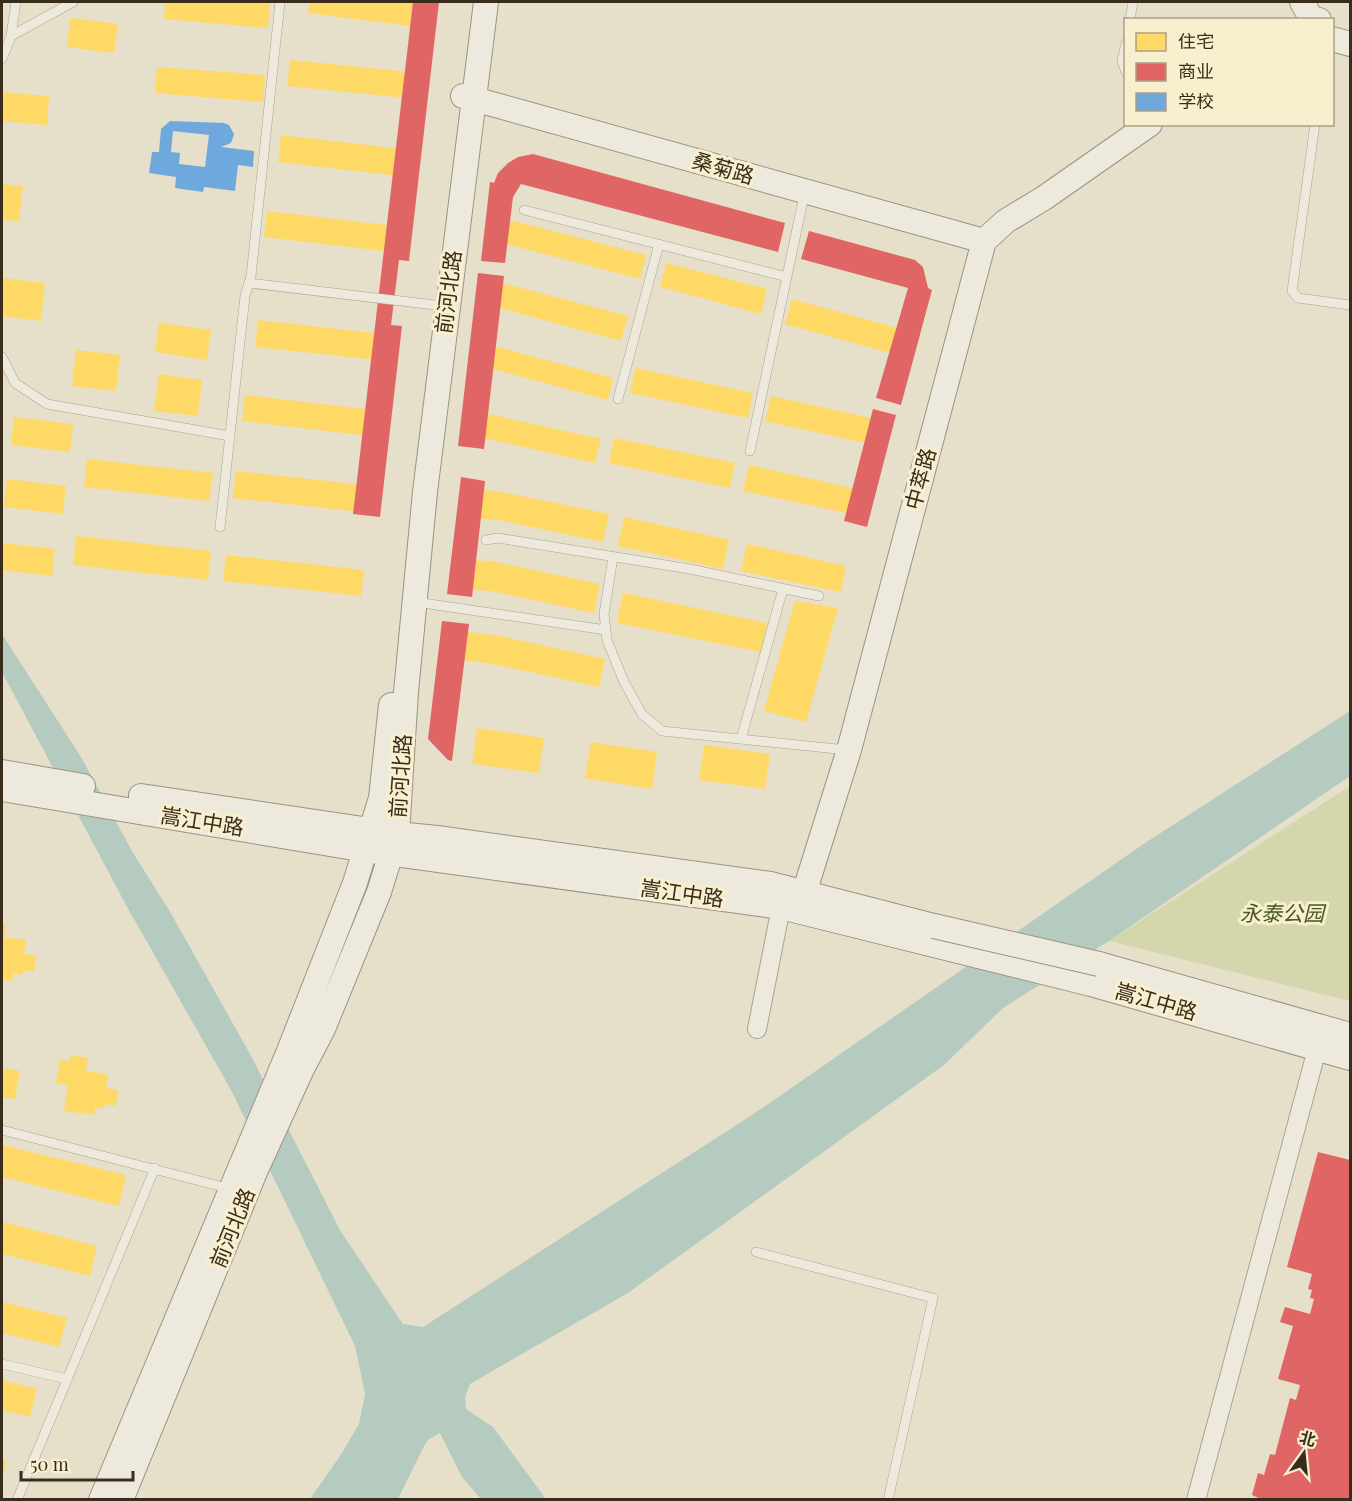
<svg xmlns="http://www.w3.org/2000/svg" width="1352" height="1501" font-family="'Playfair Display','Noto Sans SC',serif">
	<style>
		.green { fill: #d4d7ab }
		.water { fill: #b6cbc0 }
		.homes { fill: #ffd966 }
		.shops { fill: #e06666 }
		.schools { fill: #6fa8dc; fill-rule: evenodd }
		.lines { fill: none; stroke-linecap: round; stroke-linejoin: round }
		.lane-casing { stroke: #aba394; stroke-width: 10 }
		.street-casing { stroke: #aba394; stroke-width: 20 }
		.secondary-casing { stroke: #9a9384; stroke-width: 26 }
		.lane { stroke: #ede9dd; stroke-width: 9 }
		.street { stroke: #ede9dd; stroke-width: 18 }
		.secondary { stroke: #ede9dd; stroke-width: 24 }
		.secondary-bridge-casing { stroke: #9a9384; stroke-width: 26; stroke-linecap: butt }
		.secondary-bridge { stroke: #ede9dd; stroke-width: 24 }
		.labels { text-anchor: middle; stroke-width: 6; stroke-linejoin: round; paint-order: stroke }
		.street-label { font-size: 21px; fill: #392c1b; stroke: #f8efcf }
		.park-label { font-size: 21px; font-style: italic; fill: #465720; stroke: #f8efcf }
	</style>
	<rect width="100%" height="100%" fill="#e6dfca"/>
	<path class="green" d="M1350,786V1001L1109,941Z"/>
	<path class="water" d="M2,634L81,757L133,853L169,910L250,1054L341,1232L403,1324L423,1327L755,1113L1145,843L1350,711V776L1109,941L1003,1008L944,1065L628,1293L470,1384L465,1397L466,1409L493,1427L546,1499H481L462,1477L440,1433L428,1440L424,1446L398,1499H310L340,1456L359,1424L365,1394L355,1346L231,1090L126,905L2,672Z"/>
	<path class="homes" d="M165,2H270L268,28L164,19Z
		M310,2H430L427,28L308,13Z
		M70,18L118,24L114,53L67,47Z
		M290,60L420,73L417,99L287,86Z
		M157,67L265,75L263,102L155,93Z
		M2,92L49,96L47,125L2,121Z
		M281,135L411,150L408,177L278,162Z
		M533,156L651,189L645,213L526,180Z
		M2,184L23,186L19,221L2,220Z
		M665,192L783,226L778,248L736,237L737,234L660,214Z
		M267,211L403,227L400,253L264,237Z
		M490,219L514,221L646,255L640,279L510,245L487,242Z
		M809,232L912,260L905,284L803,256Z
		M666,263L767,289L761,314L660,287Z
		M2,278L45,283L41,321L2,316Z
		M480,283L506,284L628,316L621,341L500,308L479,309Z
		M792,299L916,333L909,358L785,324Z
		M258,320L390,335L387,361L255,347Z
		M159,323L211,330L207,360L155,352Z
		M475,345L498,347L613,378L608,400L493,369L472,367Z
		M76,350L120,355L116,391L72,386Z
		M635,368L753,393L748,418L630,393Z
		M159,374L202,380L198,416L154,411Z
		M245,395L381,411L378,437L242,421Z
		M771,396L889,422L883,447L765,421Z
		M470,410L601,439L595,463L465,434Z
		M14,417L73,424L70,452L11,445Z
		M614,438L735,463L730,488L609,463Z
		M87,459L213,473L209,501L84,487Z
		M749,465L870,492L865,517L743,491Z
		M236,471L373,486L370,513L233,498Z
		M7,479L66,486L63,514L4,507Z
		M462,488L502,492L609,514L603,542L499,520L459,517Z
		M624,517L729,540L723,569L618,546Z
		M76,536L211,551L208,580L73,565Z
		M2,543L55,549L52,576L2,570Z
		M747,544L846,566L841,592L741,571Z
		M226,555L364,570L361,596L223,581Z
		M453,558L496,562L600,584L594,613L491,591L451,588Z
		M623,593L767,623L761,652L617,623Z
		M795,601L838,608L806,722L764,711Z
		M444,629L495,635L605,659L599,687L488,663L441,658Z
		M477,728L544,738L539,773L472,764Z
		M591,742L657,752L652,789L585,778Z
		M704,745L770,754L765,789L699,780Z
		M2,923L6,924L4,937L26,940L24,954L36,956L34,972L23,970L22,975L14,973L12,981L2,980Z
		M71,1055L88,1058L86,1071L108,1074L106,1088L118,1090L116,1106L105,1104L104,1109L95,1107L94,1115L64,1111L68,1085L56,1083L60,1060L70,1061Z
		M2,1068L20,1071L15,1099L2,1097Z
		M2,1145L126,1175L119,1206L2,1177Z
		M2,1222L97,1246L90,1276L2,1254Z
		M2,1302L67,1318L59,1347L2,1333Z
		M2,1380L37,1389L30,1417L2,1410Z
		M2,1459L7,1461L2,1480Z"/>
	<path class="shops" d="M413,2H439L409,261L399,260L391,325L402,326L380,517L353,514Z
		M533,154L785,223L778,252L521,184L513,197L505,263L481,261L490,182L494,183L498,173L508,163L518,157Z
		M809,231L915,260L923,267L928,288L932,290L901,405L876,398L908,288L801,259Z
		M478,273L504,276L484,449L458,446Z
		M873,409L896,415L867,527L844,521Z
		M461,477L485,481L472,597L447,594Z
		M442,621L469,624L452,761L448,760L428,739Z
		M1318,1152L1350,1160V1500H1263L1252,1495L1258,1473L1264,1475L1270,1454L1275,1455L1290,1398L1296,1400L1300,1385L1278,1379L1293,1326L1280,1322L1285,1307L1310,1314L1314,1299L1310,1298L1312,1290L1308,1289L1312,1274L1287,1267Z"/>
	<path class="schools" d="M170,121L224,123L229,125L234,134L231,143L221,147L254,151L253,167L238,165L235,191L204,187L203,192L175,188L176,177L149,173L152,152H159L161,129ZM173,131L209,135L205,167L179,164L180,153L171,152Z"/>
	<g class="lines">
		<defs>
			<path id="lane" d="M1130,20L1133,2
				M11,36L73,2
				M1126,43L1122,61L1126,72
				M2,59L11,36L16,2
				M1315,124L1292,291L1298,298L1350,305
				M524,210L787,277
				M249,283L435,305
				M2,357L15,383L47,404L230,436
				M618,399L659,244
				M750,451L805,191
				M220,527L245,296L251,276L280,2
				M486,540L498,538L690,569L819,596
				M613,557L604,614L607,640L624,682L642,714L662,731L847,750
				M416,602L606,630
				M741,739L783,589
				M2,1130L231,1189
				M756,1252L933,1298L888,1500
				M2,1364L67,1379
				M17,1500L155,1168"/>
			<path id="street" d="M757,1029L781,907
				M1196,1500L1320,1038"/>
			<path id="secondary" d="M1302,2L1311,18L1319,20
				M1332,39L1350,44
				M463,96L984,241
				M2,772L83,786
				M2,789L366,850L781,907L1091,984L1350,1058
				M141,796L397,834L437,838L771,884L934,926
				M800,906L849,750L984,241L1006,221L1044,198L1150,124
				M1099,964L1350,1035
				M101,1500L289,1051L355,883L381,798L391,705
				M121,1500L255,1172L301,1071L323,1029L379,892L397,834L406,692L425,492L486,2"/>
		</defs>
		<use href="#lane" class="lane-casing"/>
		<use href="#street" class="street-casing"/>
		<use href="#secondary" class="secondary-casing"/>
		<use href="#lane" class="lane"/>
		<use href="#street" class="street"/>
		<use href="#secondary" class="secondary"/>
		<defs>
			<path id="secondary-bridge" d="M934,926L1099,964"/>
		</defs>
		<use href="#secondary-bridge" class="secondary-bridge-casing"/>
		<use href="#secondary-bridge" class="secondary-bridge"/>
	</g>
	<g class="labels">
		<g class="street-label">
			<text transform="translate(723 169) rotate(16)" y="7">桑菊路</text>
			<text transform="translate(449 292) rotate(-83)" y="7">前河北路</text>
			<text transform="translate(921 479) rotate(-75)" y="7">中萃路</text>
			<text transform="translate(401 776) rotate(-86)" y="7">前河北路</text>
			<text transform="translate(202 822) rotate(9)" y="7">嵩江中路</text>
			<text transform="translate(682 894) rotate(8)" y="7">嵩江中路</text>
			<text transform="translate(1156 1002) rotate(16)" y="7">嵩江中路</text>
			<text transform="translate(233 1228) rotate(-68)" y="7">前河北路</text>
		</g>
		<g class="park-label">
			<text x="1282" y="921">永泰公园</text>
		</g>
	</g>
	<rect width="1352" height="1501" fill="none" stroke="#392c1b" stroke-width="6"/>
	<rect x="1124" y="18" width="210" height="108" fill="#f8efcf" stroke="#aca187" stroke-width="1.5"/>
	<rect x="1136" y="33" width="30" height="18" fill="#ffd966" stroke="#aca187" stroke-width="1.5"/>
	<text x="1178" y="48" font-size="18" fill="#392c1b">住宅</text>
	<rect x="1136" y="63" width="30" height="18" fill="#e06666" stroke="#aca187" stroke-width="1.5"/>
	<text x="1178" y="78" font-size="18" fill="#392c1b">商业</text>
	<rect x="1136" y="93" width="30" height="18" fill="#6fa8dc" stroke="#aca187" stroke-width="1.5"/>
	<text x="1178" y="108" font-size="18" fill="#392c1b">学校</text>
	<g transform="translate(1304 1453) rotate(15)" stroke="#f8efcf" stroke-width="4.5" paint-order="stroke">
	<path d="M0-4.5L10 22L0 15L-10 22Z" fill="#392c1b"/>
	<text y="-9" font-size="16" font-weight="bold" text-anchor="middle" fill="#392c1b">北</text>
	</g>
	<path d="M21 1471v9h112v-9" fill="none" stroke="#392c1b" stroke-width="3"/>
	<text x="30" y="1471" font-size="18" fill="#392c1b" stroke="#f8efcf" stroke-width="4.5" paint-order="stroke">50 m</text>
</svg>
